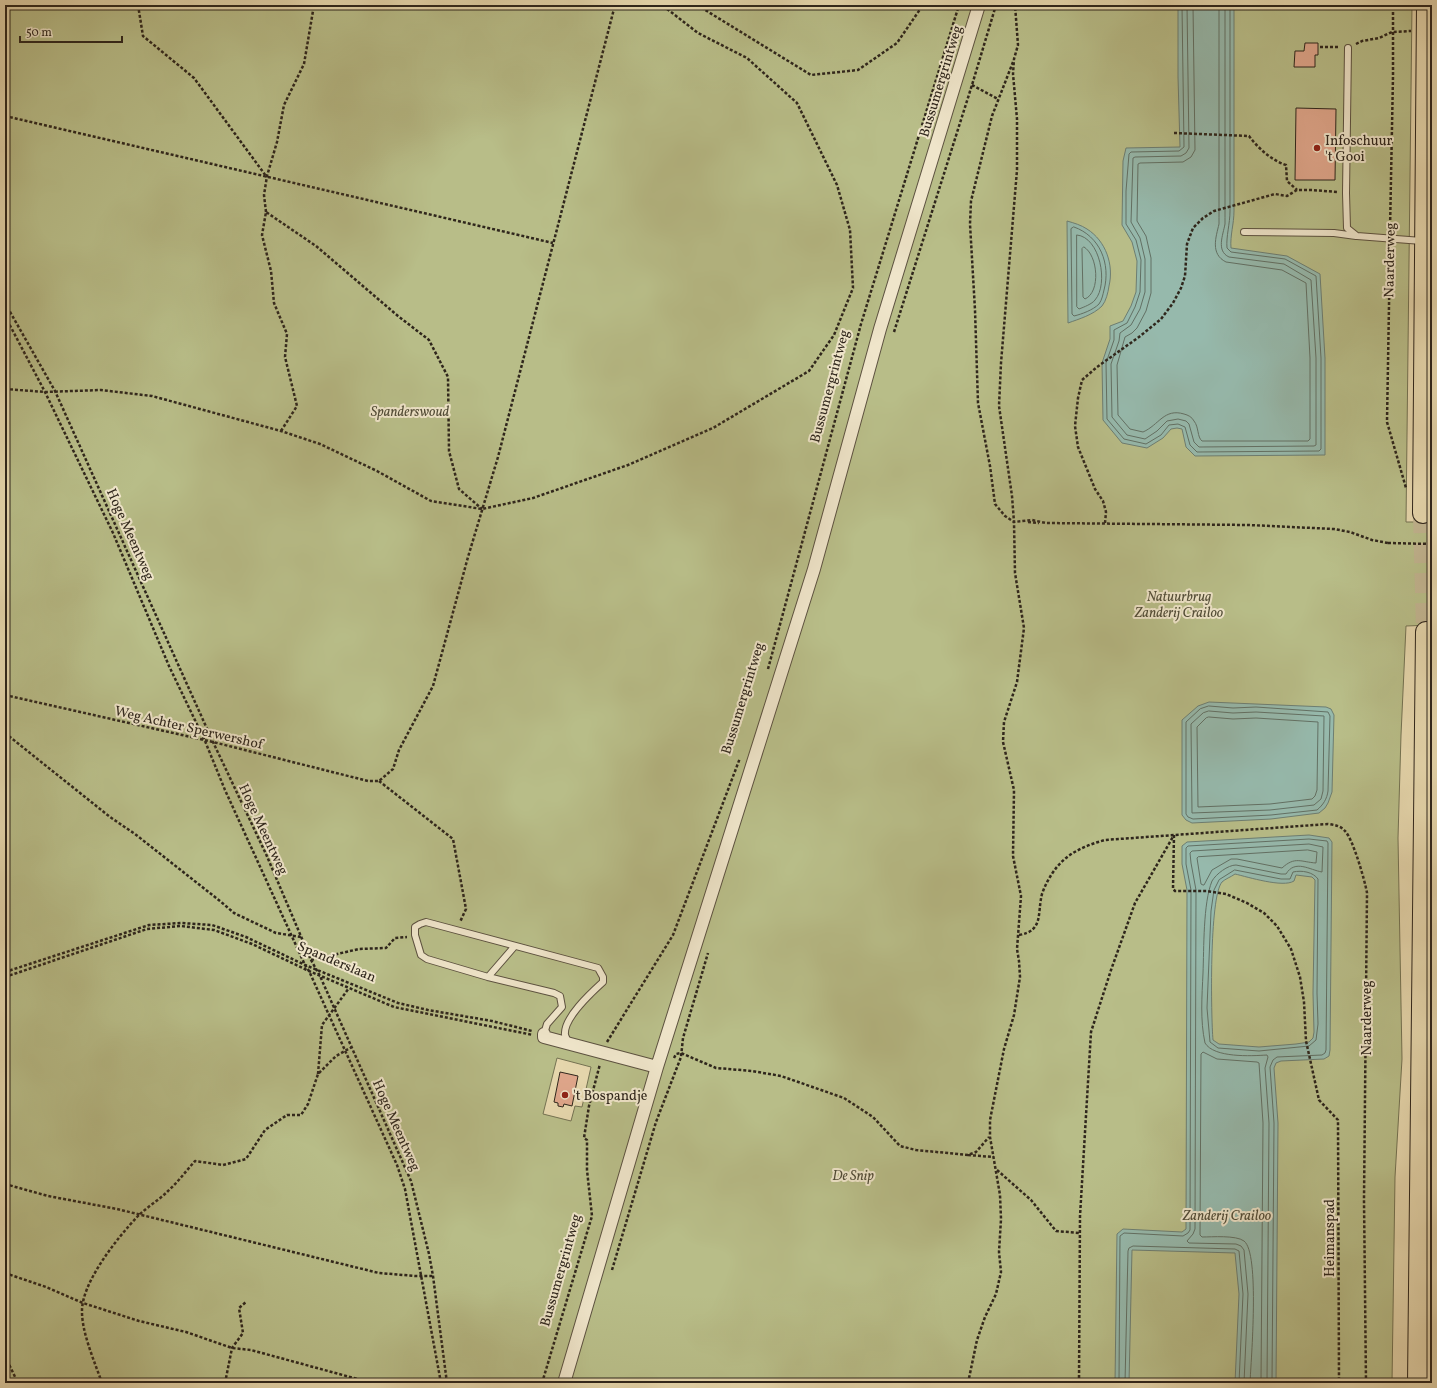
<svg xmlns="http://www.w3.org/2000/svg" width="1437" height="1388" font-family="Vollkorn,serif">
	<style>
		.green { fill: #b8bd88; stroke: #747252; fill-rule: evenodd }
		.water { fill: #96b9ac; stroke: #6d7e72; fill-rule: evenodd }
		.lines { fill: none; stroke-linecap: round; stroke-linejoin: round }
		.shore { stroke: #627064; stroke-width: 1 }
		.building { fill: #dfa68b; stroke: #2f261c }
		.primary-tunnel { stroke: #c1b490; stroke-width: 20; stroke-dasharray: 20 10; stroke-linecap: butt }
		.lane-casing { stroke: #5d5240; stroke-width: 8 }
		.street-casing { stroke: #5d5240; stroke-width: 14 }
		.primary-casing { stroke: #2f261c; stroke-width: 22 }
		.path { stroke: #2f261c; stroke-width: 2.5; stroke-dasharray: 3 2; stroke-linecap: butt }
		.lane { stroke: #efe5ca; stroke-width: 6 }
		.street { stroke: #efe5ca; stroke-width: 12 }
		.primary { stroke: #e6d7ad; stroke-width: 20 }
		.path-bridge { stroke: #2f261c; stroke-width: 2.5; stroke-dasharray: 3 2; stroke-linecap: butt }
		.poi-dot { fill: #8f2418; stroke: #efe5ca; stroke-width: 1.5 }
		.labels { text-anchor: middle; stroke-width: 4; stroke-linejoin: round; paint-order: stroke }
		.street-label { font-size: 14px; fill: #2f261c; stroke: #efe5ca }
		.poi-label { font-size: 14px; fill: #2f261c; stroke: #efe5ca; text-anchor: start }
		.park-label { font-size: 14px; font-style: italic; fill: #514c37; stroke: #efe5ca }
	</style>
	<rect width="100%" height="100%" fill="#e6d7ad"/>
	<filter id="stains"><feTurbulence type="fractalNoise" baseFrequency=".005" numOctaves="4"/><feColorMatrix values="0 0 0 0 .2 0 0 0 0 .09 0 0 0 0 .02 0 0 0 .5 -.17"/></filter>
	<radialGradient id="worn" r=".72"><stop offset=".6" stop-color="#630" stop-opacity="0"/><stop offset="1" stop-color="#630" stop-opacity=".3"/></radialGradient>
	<path class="green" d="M5,5H1412L1406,522H1432V625L1406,626L1401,735L1398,838L1402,1059L1395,1177L1392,1383H5ZM557,1058L591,1067L582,1107L575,1106L571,1121L543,1114Z"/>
	<path class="water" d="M1178,5H1234V211C1234,224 1230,235 1231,248L1287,256L1320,274L1325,358V455L1195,456L1186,447L1182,429L1177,428L1171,429L1163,438L1147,448L1122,443L1103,420L1102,363L1110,339V326L1123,321L1131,306L1136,292L1137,261L1132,242L1122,225L1123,161L1126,148L1180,147L1178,77Z
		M1067,221C1074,223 1081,225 1087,229C1106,241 1114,265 1109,286C1108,293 1106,301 1102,306C1093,315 1079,319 1068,323Z
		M1209,702L1326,707L1331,709L1334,715L1332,792L1328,803L1325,808L1319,813L1271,819L1192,823L1186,820L1182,815V720L1198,706Z
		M1309,835L1329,838L1332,842L1330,1050L1329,1056L1324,1059L1281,1061L1276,1063L1274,1068L1278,1123L1276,1383H1235L1239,1294L1235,1253L1132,1250L1129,1383H1115L1117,1234L1123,1229L1182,1232L1186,1229L1187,890L1182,864V846L1187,842ZM1235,874C1248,877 1283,888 1294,881L1296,875L1312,877L1315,880L1313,993L1314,1032L1313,1038L1309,1042L1296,1044L1259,1047L1219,1044L1213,1040C1211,1017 1209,897 1222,882C1225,879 1231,877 1235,874Z"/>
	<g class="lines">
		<path class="shore" d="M1182,5L1184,147L1179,151L1131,152L1129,154L1126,191V224L1136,240L1141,260L1140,292L1135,307L1127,323L1114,330V340L1106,363L1107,419L1124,439L1146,444L1161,435L1169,425L1178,424L1185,427L1190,445L1197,452L1319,451L1321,449V358L1316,276L1285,259L1231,252L1227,248C1226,236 1230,224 1230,211V5
			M1187,5L1189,148L1186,153L1181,156L1135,157L1133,158L1131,222L1140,238L1145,259V292L1140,309L1131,325L1120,333L1119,341L1111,364L1112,417L1127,435L1145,439L1157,431L1167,421L1178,419L1186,421L1189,424L1194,442L1199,447L1314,446L1316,445V358L1311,280L1284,264L1229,257C1216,251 1223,235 1225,224C1225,220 1225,215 1225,211V5
			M1193,5L1195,150L1191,157L1183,162L1140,163L1138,164L1137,221L1146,236L1151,258V293L1146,311L1137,328L1132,333L1125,337L1117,365L1118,415L1130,429L1143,432C1159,425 1164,408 1184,414C1188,415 1192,417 1194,421C1199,427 1197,437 1202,441H1308L1310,439V358L1306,283L1282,270L1226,262C1210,254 1216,237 1219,224C1219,220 1219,215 1219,211V5
			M1074,227C1100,236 1111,264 1104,290C1103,294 1102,300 1099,304C1093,310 1082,314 1074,316L1072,314L1071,229Z
			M1077,235C1100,237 1109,284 1095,300C1092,304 1084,307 1079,309L1077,307Z
			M1084,247C1098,255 1101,292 1085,299L1083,297L1082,249Z
			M1209,706L1233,708L1256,707L1328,712L1330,716L1328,791C1327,799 1323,805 1317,810L1271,815L1193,819L1188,817L1186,814V722L1200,709Z
			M1209,711L1233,713L1256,712L1324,716L1323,791L1321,799L1314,805L1270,810L1192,813L1191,724L1203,713Z
			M1209,717L1233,719L1256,718L1318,722L1317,790L1315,796L1312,799L1270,804L1198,807L1197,727L1206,718Z
			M1308,850L1317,852L1316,863C1301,862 1295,856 1282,868L1237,859H1231L1212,870L1204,885H1203L1201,884L1197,858L1198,857Z
			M1235,870L1281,879H1290L1293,872C1302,870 1313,872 1318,879L1317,993L1318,1024L1316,1040L1309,1046L1259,1051L1218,1048L1210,1042L1207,1008L1211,911L1214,890L1219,880Z
			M1119,1383L1120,1236L1124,1233L1183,1236L1188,1233L1190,1230L1191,890L1186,864V848L1188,846L1309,839L1327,841L1328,843L1326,1050L1325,1053L1322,1055L1277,1057L1273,1060L1270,1067L1274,1123L1272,1383
			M1125,1383L1128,1251L1129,1248L1133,1246L1235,1249L1239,1251L1243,1294L1239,1383
			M1244,1383L1248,1294L1244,1250L1241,1246L1236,1244L1189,1243L1187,1241L1193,1234L1195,1229L1196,890L1191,863L1190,853L1192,851L1309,844L1323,847L1322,872C1310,870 1295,859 1286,874H1281L1236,865C1228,865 1216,874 1212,881C1203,903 1204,949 1203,973C1202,996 1200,1020 1205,1043C1214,1058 1251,1056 1267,1055L1268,1057L1265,1068L1269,1123L1267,1383
			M1250,1383C1251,1360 1260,1253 1244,1241C1236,1235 1212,1237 1202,1237L1200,1235L1201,1054L1203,1052L1217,1059L1257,1062L1259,1063L1263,1123L1261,1383"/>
	</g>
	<path class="building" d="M1305,43H1318V55H1315V67H1294L1295,51H1304Z
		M1296,108L1336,109L1335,180H1295Z
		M560,1072L578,1076L572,1106L564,1104L563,1107L558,1106V1103L554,1102Z"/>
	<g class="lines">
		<path class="primary-tunnel" d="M1423,513L1426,632"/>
		<defs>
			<path id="lane" d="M1348,48L1346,193L1347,228L1357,236L1422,241
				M1244,232L1334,233L1356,236
				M488,977L514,947
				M544,1034L547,1024L562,1007L560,996L554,993L488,977L427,959L421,955L415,935V927L420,924L426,922L598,968L603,977V982C592,992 563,1018 565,1035C566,1038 568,1041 569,1044"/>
			<path id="street" d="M544,1034V1037L657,1067
				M564,1383L657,1067L814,569L880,329L979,5"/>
			<path id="primary" d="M1423,513L1427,5
				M1418,1383L1426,632"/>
		</defs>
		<use href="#lane" class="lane-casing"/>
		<use href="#street" class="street-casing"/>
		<use href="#primary" class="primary-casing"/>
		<path class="path" d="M138,5L143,36L194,78L266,176
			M697,5L811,75L858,70L897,43L923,5
			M1356,44L1362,41L1379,38L1392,32L1411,31
			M1320,47H1340
			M1013,62L992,116L971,201L970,224L975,310L978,403L990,466L995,504L1005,516L1014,522L1032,520L1046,523L1249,525L1334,529L1350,532L1372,540L1388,543
			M972,85L998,99
			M5,116L553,243
			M1174,133L1249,136C1258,148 1271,160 1286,165L1287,181L1297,190
			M266,212L264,195L267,176L277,142L284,105L304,64L314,5
			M1390,230L1393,76V5
			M1390,247L1387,422L1406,488
			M5,303L55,391L213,742L266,854L311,960L320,976L411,1181L429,1254L433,1276L447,1383
			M5,316L45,392L113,533L169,666L205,741L225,790L305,965L309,971L397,1165L405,1189L441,1383
			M894,332L972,85L996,5
			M5,389L45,392L101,390L152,396L281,431L320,444L377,471L431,501L482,509L533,498L628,465L713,428L809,371L834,335L853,288L850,230L837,185L797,103L747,58L698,33L662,5
			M281,431L297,406L285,357L287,334L274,303L271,271L262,235L266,212L316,246L398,316L429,340L448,377L449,451L459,489L482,509
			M1028,522L1039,523
			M1105,523L1106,512L1103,501L1095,489L1078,447L1075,426L1078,398L1082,380L1097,367L1139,337L1161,319L1173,303L1181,288L1185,276L1187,244L1193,228L1203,218L1214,211L1275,194L1287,196L1297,190H1312L1338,192
			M768,669L861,324L959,5
			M5,695L213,742L368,781H379L393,769L399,750L433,686L468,557L498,457L615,5
			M5,733L110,817L135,834L220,901L234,913L276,933L301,937
			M379,781L453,839L466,909L460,922
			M1174,835L1173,889L1175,891H1207L1226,894L1247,903L1264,913L1277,926L1291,949L1300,977L1304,1002L1306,1041L1319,1100L1338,1120L1339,1383
			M1019,935C1044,931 1037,913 1042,894C1045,885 1051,874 1057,867C1069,852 1087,845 1105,840L1328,824C1335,825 1341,826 1345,831C1353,839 1365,881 1367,893L1364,1200L1366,1383
			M311,960L359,949L386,948L395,938L407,937
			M5,972L149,925L181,923L212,925L246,937L305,965L398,1003L428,1010L492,1021L532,1031
			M5,977L147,929L181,926L214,930L252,944L309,971L394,1007L533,1035
			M607,1042L673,935L740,758
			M674,1058L676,1054L681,1053L716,1068L752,1071L781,1076L844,1098L873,1117L900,1146L916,1150L968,1155L976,1152L989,1137
			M318,1074L322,1025L349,988
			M968,1155L994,1157
			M997,1170L1031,1200L1056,1231L1080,1233
			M5,1184L48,1196L117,1209L379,1273L415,1276H433
			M612,1270L656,1122L681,1057L683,1038L708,953
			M5,1273L46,1287L83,1303L139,1321L186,1332L232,1348L251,1350L372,1383
			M5,1356L18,1383
			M102,1383C95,1363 82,1333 82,1312C81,1283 118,1237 138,1216C147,1207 159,1200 168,1191C178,1182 186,1171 195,1161L223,1165L246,1159L265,1130L287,1115H301L308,1104L318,1074L336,1056L352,1047
			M225,1383L232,1348L243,1333L239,1308L246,1302
			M542,1383L592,1216L587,1170V1140L584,1138L589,1106L600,1064
			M968,1383L977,1340L985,1317L996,1294L1001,1272L999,1252L1001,1219L1000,1195L990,1137V1120L1004,1049L1014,1015L1020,977L1019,961L1017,949L1021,896L1013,856L1014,790L1003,742L1004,722L1017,682L1024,628L1015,573L1014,522L1012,496L999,406L1001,363L1017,170V119L1013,74L1014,59L1018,45L1015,5
			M1079,1383L1080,1216L1091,1032L1111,970L1135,903L1174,835"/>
		<use href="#lane" class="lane"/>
		<use href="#street" class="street"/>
		<use href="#primary" class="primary"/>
		<path class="path-bridge" d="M1388,543L1432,544"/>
	</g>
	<g class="poi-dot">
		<circle cx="1317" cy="148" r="4"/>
		<circle cx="565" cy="1095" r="4"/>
	</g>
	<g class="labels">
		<g class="street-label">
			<text transform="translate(940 81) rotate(-73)" y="5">Bussumergrintweg</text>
			<text transform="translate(1389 260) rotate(-89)" y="5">Naarderweg</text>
			<text transform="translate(829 386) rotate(-75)" y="5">Bussumergrintweg</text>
			<text transform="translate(131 534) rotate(66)" y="5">Hoge Meentweg</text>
			<text transform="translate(742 698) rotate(-73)" y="5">Bussumergrintweg</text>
			<text transform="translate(189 727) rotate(13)" y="5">Weg Achter Sperwershof</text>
			<text transform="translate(264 829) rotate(65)" y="5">Hoge Meentweg</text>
			<text transform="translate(337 961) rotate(23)" y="5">Spanderslaan</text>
			<text transform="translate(1366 1018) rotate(-90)" y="5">Naarderweg</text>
			<text transform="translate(397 1125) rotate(66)" y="5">Hoge Meentweg</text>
			<text transform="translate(1329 1238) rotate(-90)" y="5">Heimanspad</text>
			<text transform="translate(560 1270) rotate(-74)" y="5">Bussumergrintweg</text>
		</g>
		<g class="poi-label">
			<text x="1325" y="145">Infoschuur<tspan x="1325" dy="16">'t Gooi</tspan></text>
			<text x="573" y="1100">'t Bospandje</text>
		</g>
		<g class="park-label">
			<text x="410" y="416">Spanderswoud</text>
			<text x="1179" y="601">Natuurbrug<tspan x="1179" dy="16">Zanderij Crailoo</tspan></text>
			<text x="853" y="1180">De Snip</text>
			<text x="1227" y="1220">Zanderij Crailoo</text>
		</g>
	</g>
	<rect width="1437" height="1388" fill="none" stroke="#e6d7ad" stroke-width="20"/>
	<rect x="6" y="6" width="1425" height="1376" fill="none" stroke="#2f261c" stroke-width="2"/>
	<rect x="10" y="10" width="1417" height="1368" fill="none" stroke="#2f261c"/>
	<path d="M20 36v6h102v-6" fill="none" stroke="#2f261c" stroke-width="2"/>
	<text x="26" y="36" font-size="12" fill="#2f261c" stroke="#efe5ca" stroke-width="3" paint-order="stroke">50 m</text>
	<rect width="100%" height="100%" filter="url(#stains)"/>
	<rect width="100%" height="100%" fill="url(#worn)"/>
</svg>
